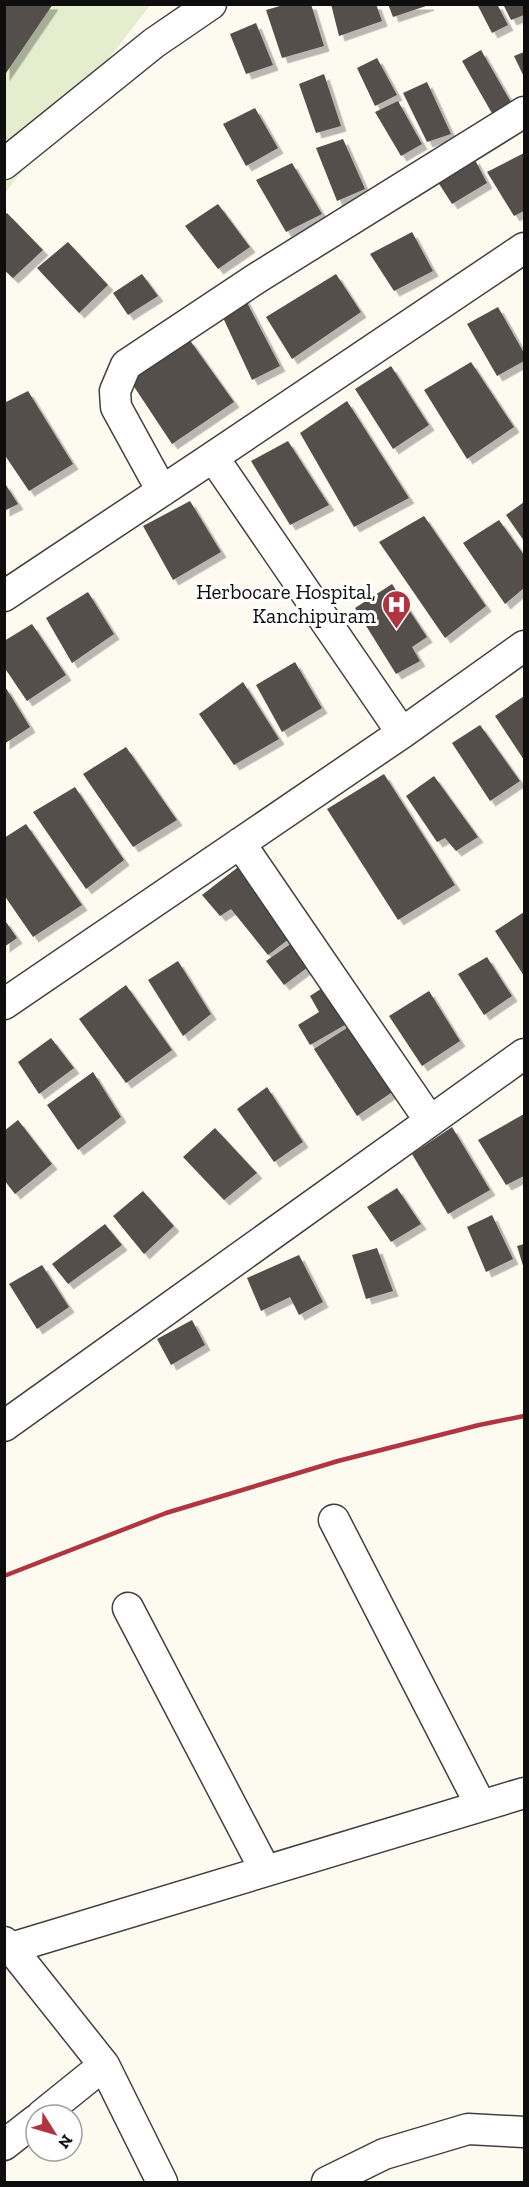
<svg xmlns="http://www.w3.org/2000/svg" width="529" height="2187" font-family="'Zilla Slab',serif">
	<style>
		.pitch { fill: #e4edce }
		.building { fill: #554f4b; filter: url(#shadow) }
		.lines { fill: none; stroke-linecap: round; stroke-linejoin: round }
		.minor-casing { stroke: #414141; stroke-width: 33 }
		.minor { stroke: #fff; stroke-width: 30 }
		.rail { stroke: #af3541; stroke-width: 4.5 }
		.labels { text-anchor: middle; stroke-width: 6; stroke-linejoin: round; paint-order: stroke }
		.poi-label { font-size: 21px; fill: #0e0e0e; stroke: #fff; text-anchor: end }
	</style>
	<defs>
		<filter id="shadow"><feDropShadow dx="5.5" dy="5.5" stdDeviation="0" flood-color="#0004"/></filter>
	</defs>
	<rect width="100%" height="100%" fill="#fdfaf0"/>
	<path class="pitch" d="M5,5H150L5,193Z"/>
	<path class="building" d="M4,4H53L4,76Z
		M287,4H311L324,46L282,58L266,10Z
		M331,4H376L382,21L339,36Z
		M388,4H429V5L393,17Z
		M477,4H497L508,25L492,33Z
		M503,4H524V15L511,20Z
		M256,23L273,65L246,74L230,34Z
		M481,50L512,104L493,115L462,61Z
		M524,52V77L514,56Z
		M377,58L397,95L375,106L357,68Z
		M324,74L341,126L316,133L299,84Z
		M427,82L451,134L427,142L403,93Z
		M398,101L422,144L401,156L375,112Z
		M255,108L278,148L246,166L223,124Z
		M343,139L365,189L337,201L316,148Z
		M524,153V211L514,216L487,172Z
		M474,158L487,183L452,204L436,179Z
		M292,163L322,214L286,232L256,180Z
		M218,204L250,247L218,269L185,226Z
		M7,213L43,250L13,278L4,270V215Z
		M412,232L433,271L394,291L370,254Z
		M68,242L108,285L79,313L37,268Z
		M142,274L158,296L128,315L113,293Z
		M336,274L361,312L292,359L266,317Z
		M244,297L280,366L252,380L219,309Z
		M498,307L524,353V361L497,376L467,324Z
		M189,339L234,402L172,444L129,379Z
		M471,362L514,427L467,459L424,390Z
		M391,366L429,425L393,449L355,389Z
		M28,391L73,464L29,491L4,454V403Z
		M347,401L409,498L354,527L300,433Z
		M288,441L329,505L290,525L251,461Z
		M4,482L18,504L4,511Z
		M190,501L221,552L173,580L143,526Z
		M524,502V541L506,515Z
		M424,516L486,606L445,638L379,542Z
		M499,520L524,555V588L505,604L463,543Z
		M392,584L427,637L412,647L420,661L396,674L355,608Z
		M88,592L114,634L72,663L46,618Z
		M32,624L66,675L27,701L4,667V641Z
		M295,662L322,708L282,732L256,685Z
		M243,682L279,739L234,765L199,714Z
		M4,685L30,727L4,744Z
		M524,696V760L495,716Z
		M480,725L520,781L490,801L452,743Z
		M126,747L177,820L133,847L83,774Z
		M384,774L455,885L398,920L327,809Z
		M434,776L478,837L456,851L445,838L437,842L406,796Z
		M75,787L124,860L86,889L33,812Z
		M26,824L82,905L33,937L4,895V838Z
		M255,854L307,925L268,955L231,909L220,916L202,895Z
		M524,912V976L495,931Z
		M4,919L17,938L4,947Z
		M305,934L320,958L284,985L266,961Z
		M487,957L512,996L484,1015L458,974Z
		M178,961L211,1014L183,1036L148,980Z
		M342,975L364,1014L310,1045L298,1025L319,1012L310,996Z
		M126,985L172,1050L126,1083L79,1019Z
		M429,991L460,1041L422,1066L389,1016Z
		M350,1026L413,1078L357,1116L314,1049Z
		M51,1038L74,1068L39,1094L18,1062Z
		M93,1072L121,1117L78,1150L47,1105Z
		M267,1087L303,1142L274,1162L237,1109Z
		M524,1114V1176L506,1185L478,1140Z
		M18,1120L52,1164L15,1194L4,1180V1131Z
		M452,1127L490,1190L448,1214L412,1154Z
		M215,1128L257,1173L224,1200L183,1157Z
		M397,1188L421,1224L391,1242L367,1207Z
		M143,1191L174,1226L144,1254L113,1216Z
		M492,1215L513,1259L486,1272L467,1227Z
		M105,1224L122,1245L68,1284L52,1264Z
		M524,1244V1269L517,1246Z
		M377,1248L393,1291L366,1299L352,1255Z
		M299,1255L323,1302L299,1315L290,1297L261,1311L247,1278Z
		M42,1265L69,1307L37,1329L9,1284Z
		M192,1320L205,1345L171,1365L157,1339Z"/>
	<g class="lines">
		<defs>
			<path id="minor" d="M4,164L154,43L211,4
				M213,457L524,248
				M162,491L116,407L115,391L126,365L257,278L524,112
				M4,596L213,457L402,733
				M240,843L430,1121
				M4,1004L402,733L524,646
				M4,1426L524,1054
				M334,1520L481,1806
				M128,1608L265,1870
				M4,1942L11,1948L104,2065L162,2182
				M11,1948L524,1793
				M42,2115L104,2065
				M4,2145L36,2120
				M327,2182L384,2154L468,2129L524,2132"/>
		</defs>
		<use href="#minor" class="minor-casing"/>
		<use href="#minor" class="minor"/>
		<path class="rail" d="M4,1576L166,1513L338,1461L479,1425L524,1416"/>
	</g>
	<defs>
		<symbol id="hospital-pin" viewBox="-11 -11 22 30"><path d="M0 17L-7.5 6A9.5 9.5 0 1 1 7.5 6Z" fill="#af3541" stroke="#fff"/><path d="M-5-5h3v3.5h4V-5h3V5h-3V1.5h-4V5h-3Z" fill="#fff"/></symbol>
	</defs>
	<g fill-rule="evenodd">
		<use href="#hospital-pin" x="380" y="588" width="33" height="45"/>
	</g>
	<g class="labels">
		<g class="poi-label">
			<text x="376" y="599">Herbocare Hospital,<tspan x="376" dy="24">Kanchipuram</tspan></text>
		</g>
	</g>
	<rect width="529" height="2187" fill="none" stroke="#0e0e0e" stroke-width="12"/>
	<g transform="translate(54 2133) rotate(127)"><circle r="28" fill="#ffffff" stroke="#9f9f9f" stroke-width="1.5"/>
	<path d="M0-4.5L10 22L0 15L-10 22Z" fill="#af3541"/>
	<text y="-9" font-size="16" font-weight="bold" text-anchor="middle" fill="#0e0e0e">N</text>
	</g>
</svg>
